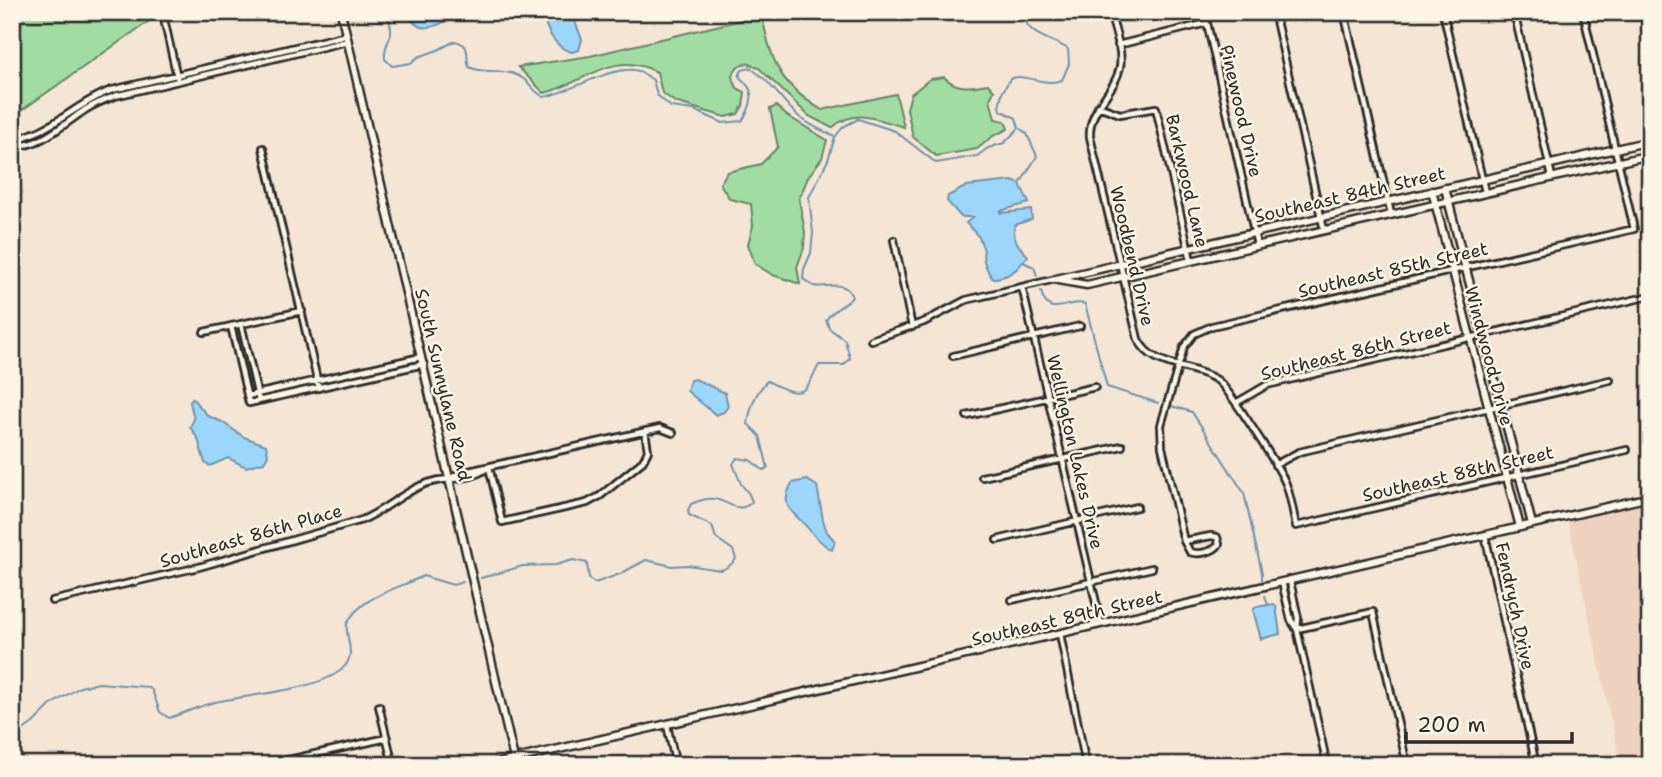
<svg xmlns="http://www.w3.org/2000/svg" width="1662" height="777" font-family="'Shantell Sans',sans-serif">
	<style>
		.built { fill: #edd2c0 }
		.green { fill: #a1dca3; stroke: #668467; stroke-width: 2 }
		.water { fill: #9dd6fd; stroke: #6f92a9; stroke-width: 2 }
		.lines { fill: none; stroke-linecap: round; stroke-linejoin: round }
		.stream { stroke: #6f92a9; stroke-width: 2 }
		.minor-casing { stroke: #2b2b2b; stroke-width: 10 }
		.tertiary-casing { stroke: #2b2b2b; stroke-width: 11 }
		.secondary-casing { stroke: #2b2b2b; stroke-width: 11 }
		.minor { stroke: #fcf5e5; stroke-width: 4.5 }
		.tertiary { stroke: #fcf5e5; stroke-width: 6 }
		.secondary { stroke: #fcf5e5; stroke-width: 6 }
		.labels { text-anchor: middle; stroke-width: 5; stroke-linejoin: round; paint-order: stroke }
		.street-label { font-size: 18px; fill: #2b2b2b; stroke: #fcf5e5 }
	</style>
	<rect width="100%" height="100%" fill="#f5e5d4"/>
	<filter id="ink" filterUnits="userSpaceOnUse"><feTurbulence type="fractalNoise" baseFrequency=".0143" numOctaves="2"/><feDisplacementMap in="SourceGraphic" scale="14" xChannelSelector="R" yChannelSelector="G"/><feConvolveMatrix kernelMatrix="1 2 1 2 8 2 1 2 1" color-interpolation-filters="sRGB"/></filter>
	<g filter="url(#ink)">
		<path class="built" d="M1643,501L1650,534V765H1621L1568,521Z"/>
		<path class="green" d="M12,12H162L12,117Z
			M762,15C771,63 780,85 822,110L896,94L904,127C878,120 855,107 832,128L809,116L759,68L748,63L737,67L732,76L737,88L745,92L743,106L738,114L725,117L675,102L662,93L657,72C612,49 588,82 544,93L518,67L590,56Z
			M944,77C957,90 971,87 988,84L994,91L990,99L995,119L1005,121L1008,129L993,136L977,149L936,156L913,137L907,109L911,94L930,79Z
			M776,106L786,115L827,140L822,158L808,177L799,199L805,232L804,248L797,267L800,284L773,275L755,264L748,244L753,226L751,204L730,199L720,184L727,172L761,164L778,147L770,109Z"/>
		<path class="water" d="M409,12H444L451,18C437,27 415,36 409,12Z
			M542,12H571L582,39L579,50L572,52C554,48 546,29 542,12Z
			M1012,181L1020,184L1029,203L1000,211V213L1031,210L1032,219L1015,225C1011,239 1019,246 1028,256C1018,269 1009,278 992,278C987,270 981,259 984,250L979,237L966,223L973,217H961L947,201L948,196L967,186Z
			M695,379L725,393L728,406L724,412L716,415L687,391L690,380Z
			M192,398L208,416L222,422L244,437L266,445L268,455L264,462L246,467L228,458L210,466L205,463L198,439L190,427L194,419L190,402Z
			M807,480L817,486L823,520L827,532L835,541L832,550C821,543 814,536 806,526C792,510 779,508 792,483Z
			M1274,604L1276,606L1280,634L1261,639L1253,610L1256,607Z"/>
		<g class="lines">
			<path class="stream" d="M386,12C399,43 383,36 385,59L392,66L411,63L418,57L438,50L455,41C472,45 465,55 469,67C483,74 500,69 514,74C530,79 531,91 544,97C570,92 609,67 634,70C641,70 647,76 653,80L657,95L671,107L694,110L723,123L742,121C749,111 756,95 747,85C745,82 741,79 739,76L742,70L750,68C769,79 781,100 797,115C808,125 822,130 835,137
				M1020,184L1037,156L1027,134L1021,129
				M1023,262L1034,267L1037,276
				M1041,291C1048,321 1066,299 1085,304L1107,387L1158,403
				M1171,406L1192,412L1244,493L1262,573V580
				M481,578L523,566L556,565L573,560L587,563L589,579L595,583L620,574L646,560L672,566L688,565L720,570C726,569 732,564 736,559L733,550L716,538L712,526L689,515L688,510L691,504C698,501 707,498 714,499C729,501 738,515 752,502L749,494L741,484L733,464L737,458L750,460L763,470L768,468L760,436L748,424C750,408 755,393 767,381C779,386 799,400 808,385C812,379 815,372 819,365H844L850,358L845,340L830,329L826,320C834,308 845,306 852,297C845,278 828,289 814,286C811,285 805,280 803,279L804,269L811,253L813,233L809,197L828,160L835,137L843,127L858,119L895,131L936,163L977,156L988,148L1004,143L1019,128L1016,118L1002,111L999,107L1002,93L1010,79C1024,72 1043,87 1062,80L1069,64L1068,49C1051,38 1024,36 1024,12
				M1265,596L1268,605
				M12,738L33,723L52,704L80,687L99,683L147,687L152,690L160,712L169,718C185,713 199,706 215,702C245,695 326,690 345,666C356,653 345,639 347,624C360,596 398,589 423,576L453,585L463,582"/>
			<defs>
				<path id="minor" d="M505,12L506,17
					M1110,12C1114,29 1123,50 1120,67C1115,93 1088,108 1090,137L1138,339C1152,369 1192,364 1217,380C1228,387 1280,469 1286,484C1291,497 1293,512 1296,526L1627,450
					M1274,12L1324,230
					M1344,12L1391,214
					M1443,12L1485,192
					M1514,12L1552,177
					M164,19L177,77
					M1118,45L1207,23L1257,245
					M1098,106L1120,114L1156,108L1191,260
					M12,145C37,150 65,123 85,110C94,104 104,100 115,96L348,41
					M14,145C20,136 34,134 43,129C67,117 86,99 112,90L347,35
					M263,148L319,388
					M894,240L912,327
					M1022,287L1101,624
					M241,324L259,401
					M231,326L249,403L424,364
					M204,332L302,311
					M871,340L924,322L966,300L1056,279
					M953,356L1080,326
					M247,396L421,357
					M1236,403L1267,385L1650,296
					M967,416L1095,387
					M1275,465L1299,452L1610,380
					M489,467L502,522L587,503L600,496L643,461L648,451L645,431
					M982,477L1122,446
					M451,478L460,473L660,428L673,433
					M1485,535L1536,765
					M997,540L1137,507
					M1184,541L1211,536L1217,537L1219,544C1214,552 1199,555 1190,552L1184,541L1162,447L1161,425L1184,347L1194,334L1212,326L1634,229L1583,12
					M1290,581L1298,618L1297,629L1327,765
					M1282,582L1291,620L1296,628
					M1012,600L1152,568
					M52,601L199,567L362,520C383,511 399,496 420,486C445,474 465,485 489,467
					M1297,629L1373,612L1407,765
					M1060,634L1086,765
					M379,706L393,765
					M667,725L676,765
					M266,765L387,738"/>
				<path id="tertiary" d="M1445,188L1532,524
					M1432,191L1520,527
					M1056,279L1650,141
					M1058,280L1087,285L1650,155
					M490,765L1650,497"/>
				<path id="secondary" d="M341,12L514,759"/>
			</defs>
			<use href="#minor" class="minor-casing"/>
			<use href="#tertiary" class="tertiary-casing"/>
			<use href="#secondary" class="secondary-casing"/>
			<use href="#minor" class="minor"/>
			<use href="#tertiary" class="tertiary"/>
			<use href="#secondary" class="secondary"/>
		</g>
	</g>
	<g class="labels">
		<g class="street-label">
			<text transform="translate(1241 111) rotate(77)" y="6">Pinewood Drive</text>
			<text transform="translate(1187 181) rotate(77)" y="6">Barkwood Lane</text>
			<text transform="translate(1350 195) rotate(-13)" y="6">Southeast 84th Street</text>
			<text transform="translate(1132 256) rotate(77)" y="6">Woodbend Drive</text>
			<text transform="translate(1393 270) rotate(-13)" y="6">Southeast 85th Street</text>
			<text transform="translate(1356 351) rotate(-14)" y="6">Southeast 86th Street</text>
			<text transform="translate(1489 356) rotate(75)" y="6">Windwood Drive</text>
			<text transform="translate(443 385) rotate(77)" y="6">South Sunnylane Road</text>
			<text transform="translate(1075 452) rotate(77)" y="6">Wellington Lakes Drive</text>
			<text transform="translate(1458 474) rotate(-13)" y="6">Southeast 88th Street</text>
			<text transform="translate(251 536) rotate(-16)" y="6">Southeast 86th Place</text>
			<text transform="translate(1515 606) rotate(78)" y="6">Fendrych Drive</text>
			<text transform="translate(1067 618) rotate(-13)" y="6">Southeast 89th Street</text>
		</g>
	</g>
	<rect width="1662" height="777" fill="none" stroke="#fcf5e5" stroke-width="42"/>
	<rect x="21" y="21" width="1620" height="735" fill="none" stroke="#2b2b2b" stroke-width="2.5" filter="url(#ink)"/>
	<path d="M1406 732v10h166v-10" fill="none" stroke="#2b2b2b" stroke-width="3.5"/>
	<text x="1417" y="732" font-size="21" fill="#2b2b2b" stroke="#fcf5e5" stroke-width="5" paint-order="stroke">200 m</text>
</svg>
